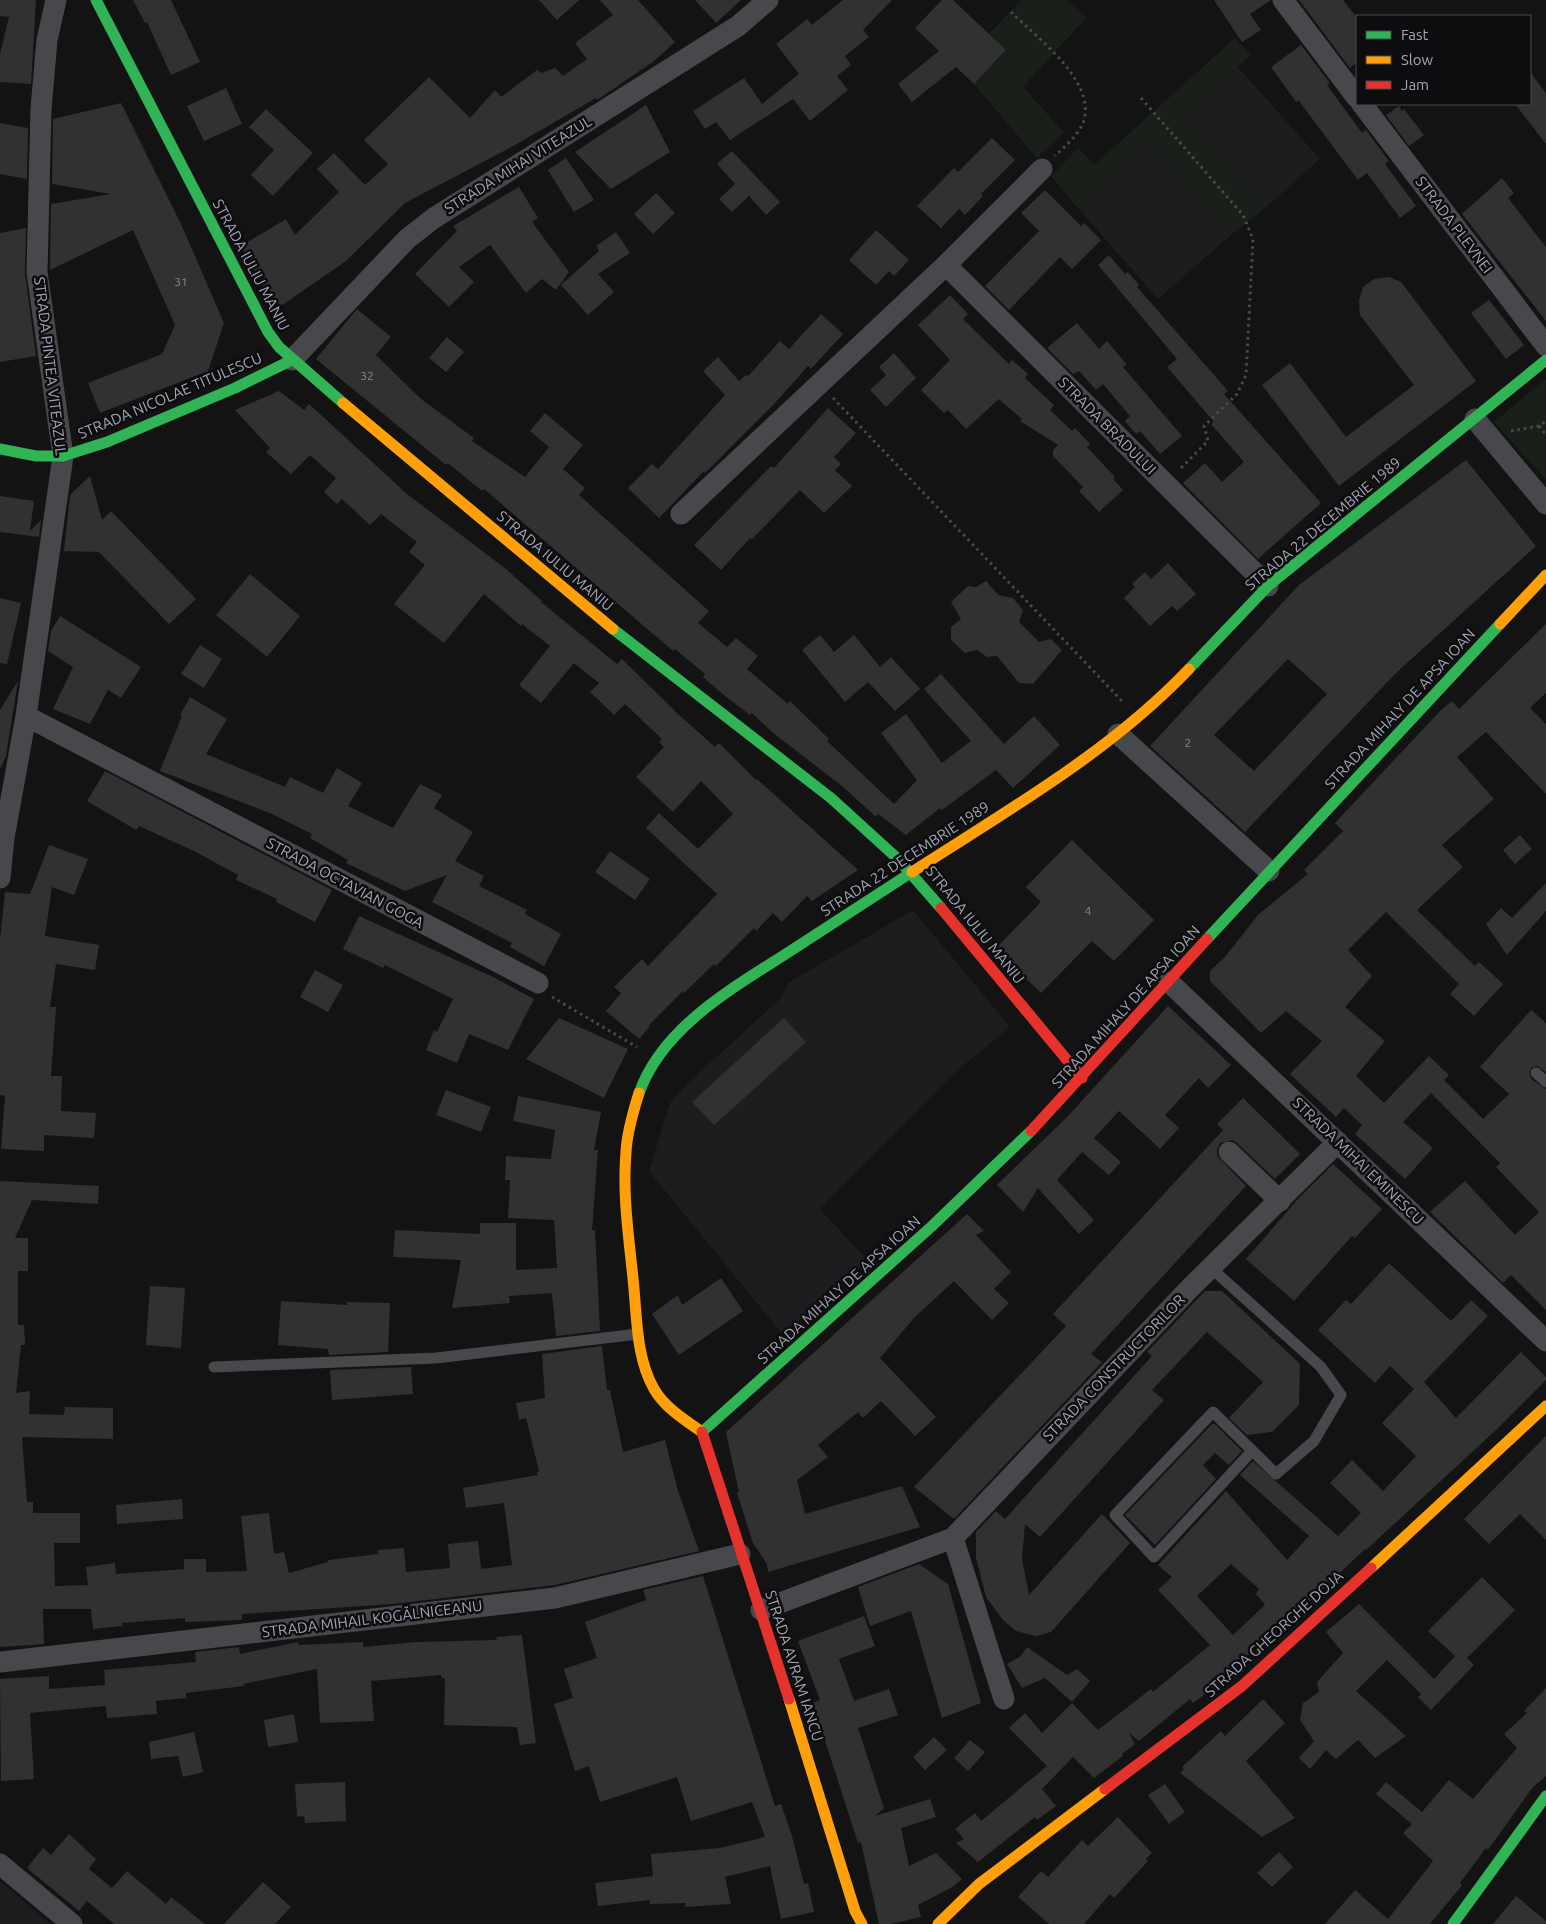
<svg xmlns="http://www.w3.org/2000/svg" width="1546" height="1924" font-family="Ubuntu,sans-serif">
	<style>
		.built { fill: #1d1d1f }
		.green { fill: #19201a }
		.building { fill: #313132; fill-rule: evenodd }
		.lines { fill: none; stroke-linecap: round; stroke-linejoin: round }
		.path { stroke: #49494e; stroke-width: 3; stroke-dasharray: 2.5 4; stroke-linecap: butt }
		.lane { stroke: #47484c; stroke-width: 11 }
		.street { stroke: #47484c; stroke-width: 21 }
		.fast { stroke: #30b455; stroke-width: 11 }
		.slow { stroke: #ff9f0a; stroke-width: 11 }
		.jam { stroke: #e5322d; stroke-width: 11 }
		.labels { text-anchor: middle; stroke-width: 5; stroke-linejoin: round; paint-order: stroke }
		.number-label { font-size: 12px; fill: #868a94 }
		.street-label { font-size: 15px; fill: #a3a7b5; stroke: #0d0d0f }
	</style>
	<rect width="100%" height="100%" fill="#131313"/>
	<path class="built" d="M1238,67L1320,159L1264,209L1182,116Z
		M1150,142L1231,235L1158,299L1077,207Z
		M913,910L1010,1027L953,1074L820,1209L868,1261L783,1335L649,1171L670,1103L688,1083L781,998L788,983Z
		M0,1881L50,1924H0Z"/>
	<path class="green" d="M1021,0H1067L1086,18L1023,87L1064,132L1037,158L974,84L1006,51L989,34Z
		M1235,38L1251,55L1182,116L1264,209L1231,235L1150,142L1077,207L1051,176L1078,148L1094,165Z
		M1546,379V480L1494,422Z"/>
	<path class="building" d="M0,0H36L31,84L0,82V54L9,17L0,16Z
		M133,0H171L200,62L171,75L147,22L145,23Z
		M539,0H579L557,20Z
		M600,0H638L675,42L654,61L597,100L596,98L515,145L405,203L346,261L275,310L241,246L286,219L295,235L339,192L317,169L334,153L365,185L388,164L364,140L429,77L470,118L495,90L501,97L537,70L541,73L555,68L563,76L587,59L575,43L613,15Z
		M695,0H741L716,23Z
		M843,0H892L863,30L869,37L845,56L851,65L837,76L848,90L810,121L793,99L730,140L716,122L705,129L693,111L744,78L762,104L799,74L776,44L807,19L812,25Z
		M942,0H953L1006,50L974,84L956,67L912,102L898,84L939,51L915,28Z
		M1214,0H1271L1250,14L1261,30L1242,42Z
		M1299,0H1343L1357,18V62L1350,68Z
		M1301,45L1330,83L1327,85L1362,133L1366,130L1389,161L1385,164L1416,206L1400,218L1367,173L1358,180L1299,101L1296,102L1271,67Z
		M1530,72L1546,93V144L1515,104H1530Z
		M226,88L242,124L204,141L187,106Z
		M121,103L181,224L224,323L208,371L100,413L88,383L162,354L175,325L133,230L50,270L51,204L111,194L52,184L53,119Z
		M646,105L670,152L611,189L575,152Z
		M1399,106L1402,111L1404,109L1424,135L1409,146L1386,115Z
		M266,109L313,153L273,196L251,175L274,150L249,127Z
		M0,123L28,128L27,179L0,174Z
		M992,138L1015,160L981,194L983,196L965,215L959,209L941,228L917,206L954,168L958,172Z
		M732,151L780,202L766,215L749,196L732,212L719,199L735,184L717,164Z
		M566,158L594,200L574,212L548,170Z
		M1502,178L1514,193L1508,198L1546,247V321L1462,214Z
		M519,187L538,218L532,222L569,272L556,290L542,279L526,293L490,245L459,267L474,282L449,307L415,274L457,231L453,226Z
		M1045,190L1081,226L1084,223L1101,240L1072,269L1060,257L1009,310L985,286L1039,231L1021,213Z
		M656,193L675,213L653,234L634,214Z
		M26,228L25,274L36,356L0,362V233Z
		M876,230L909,260L894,276L889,271L876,285L849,260Z
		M616,232L630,253L598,274L614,292L588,315L561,285L599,251L596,246Z
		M1109,255L1125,274L1128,272L1139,285L1137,287L1228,391L1224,394L1321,503L1258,559L1183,483L1205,463L1222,482L1244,462L1211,424L1214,422L1167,367L1177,359L1098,265Z
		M1389,277L1401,282L1476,381L1339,486L1262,385L1290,363L1346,437L1414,385L1360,315L1359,300L1363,287L1374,279Z
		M950,295L968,314L963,319L1009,364L1012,360L1028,374L1025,378L1054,405L1050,410L1072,431L1075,428L1090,444L1087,447L1115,477L1113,479L1123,490L1099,512L1079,491L1083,487L1053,456V450L1058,445L1020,421L1022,419L999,399L966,429L948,410L944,413L921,390L950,360L918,325Z
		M1489,300L1524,345L1506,359L1471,313Z
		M357,309L391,337L376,355L421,399L474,438L472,441L525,477L549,447L530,431L545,413L583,445L563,469L585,488L579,495L709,611L698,623L727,647L736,638L758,656L747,669L788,704L790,701L829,739L827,741L894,804L917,780L881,733L906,714L942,763L971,741L924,689L941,674L1004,744L1034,716L1060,745L1013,788L996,770L942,810L940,808L906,835L878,814L876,817L842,786L772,732L752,713L750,715L725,696L703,677L705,674L675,649L673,651L484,489L482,491L448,463L446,465L316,359Z
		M821,314L843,334L811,369L808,366L775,403L705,473L704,471L659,518L628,488L652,464L658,469L725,395L703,371L718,357L739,381L746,375L748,376L780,341L789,349Z
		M1077,323L1099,349L1107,341L1127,365L1123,367L1182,436L1160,454L1140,431L1136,434L1125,421L1130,416L1103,384L1096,390L1079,371L1073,374L1047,348Z
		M447,337L464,352L446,372L429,358Z
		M894,353L916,378L886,407L870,390L886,375L879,367Z
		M279,391L304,410L309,404L407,494L506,569L542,601L541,602L617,664L622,659L678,714L715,747L719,743L756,780L757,779L858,870L812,901L807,896L782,922L773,913L756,931L754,928L716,966L714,964L684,993L683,991L649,1025L650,1026L639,1039L606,1011L621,993L614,987L642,959L648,966L717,894L646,828L659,813L698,849L733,814L701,781L673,812L636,777L664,747L659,742L662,739L625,704L614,715L590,692L599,683L574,663L541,703L519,685L550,646L522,624L521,626L484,594L444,643L394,604L425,565L409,552L417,542L381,514L370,525L342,499L337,504L324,492L336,478L310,455L291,474L266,452L270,448L235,410Z
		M828,408L856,433L834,457L841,464L835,470L852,486L824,513L800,490L752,539L750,538L721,570L694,545L771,466L774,468Z
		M1466,460L1536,546L1395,674L1245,832L1150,746L1299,585ZM1288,659L1327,694L1254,771L1214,735Z
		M90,476L102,520L111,511L196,599L169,624L99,552L64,551L70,495Z
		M0,496L34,501L30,531L41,520L39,537L0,532Z
		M1168,563L1196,594L1177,611L1172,606L1150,626L1124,598L1135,587L1132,584L1145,572L1151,579Z
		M250,574L300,616L267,657L216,615Z
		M986,581L998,595L1013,598L1023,610L1019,622L1039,642L1051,639L1062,650L1033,684L1019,683L997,656L987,657L977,650L965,653L951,640V627L961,619L951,602L968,586L976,587Z
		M0,598L21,603L7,664L0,663Z
		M60,616L141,667L121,698L108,690L90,724L53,709L73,667L48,651L51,631Z
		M1546,624V693L1530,708L1546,724V794L1486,732L1457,757L1494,799L1442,845L1463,867L1417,910L1475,966L1479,962L1503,984L1474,1016L1450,994L1459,984L1386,912L1348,950L1372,976L1345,1007L1385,1041L1356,1076L1384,1103L1429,1056L1449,1075L1444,1080L1483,1119L1509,1094L1480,1067L1531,1010L1546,1023V1072L1537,1066L1531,1068L1529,1072L1531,1079L1546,1089V1310L1511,1275L1503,1283L1430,1212L1465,1181L1515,1235L1539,1212L1496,1167L1500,1163L1431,1093L1403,1122L1433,1148L1405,1179L1355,1134L1362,1125L1344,1108L1336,1117L1290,1074L1322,1041L1286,1011L1261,1033L1210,981V971L1224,958L1259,914L1308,874L1304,870L1343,831L1335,823L1441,710L1452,701L1459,709Z
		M820,635L834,652L854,635L880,667L891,657L920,689L895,711L868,682L845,702L802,650Z
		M200,645L222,659L204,688L181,674Z
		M18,681L6,756L0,769V710Z
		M190,697L227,719L206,754L285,787L290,777L323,793L337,768L362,783L348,806L393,828L420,784L442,795L434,808L473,832L455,861L484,876L479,886L527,910L525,914L561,934L544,966L510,947L512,943L432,902L447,875L405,891L346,863L348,860L310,838L312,834L272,814L160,771L182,716L180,715Z
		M105,771L332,890L315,922L276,902L277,899L236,880L238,875L194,851L139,826L136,830L87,801Z
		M1520,835L1532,849L1515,864L1503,850Z
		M1072,840L1154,920L1114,961L1092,941L1041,993L995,949L1041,902L1026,887Z
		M49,845L88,859L74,895L52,887L45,936L99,945L95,970L56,964L50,1007H56L51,1076H62L61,1111L96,1113L94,1138L44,1135V1151L1,1149L5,1096L0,1095V939L5,892L30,894Z
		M610,851L650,879L635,900L595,872Z
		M1546,883V911L1507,955L1486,924L1501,908L1512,918Z
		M359,916L493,977L534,999L508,1050L469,1034L457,1063L426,1050L434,1030L437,1032L453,999L385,965L383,968L343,949Z
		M315,970L343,985L328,1012L300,997Z
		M1168,1006L1231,1065L1208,1088L1199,1078L1165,1115L1179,1128L1160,1149L1119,1111L1094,1138L1121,1162L1109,1175L1082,1152L1057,1180L1094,1220L1079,1234L1038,1188L1023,1212L997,1185L1068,1116Z
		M559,1018L628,1049L604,1098L526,1059Z
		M784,1018L806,1042L714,1125L692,1102Z
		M446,1090L491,1107L481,1132L436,1115Z
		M518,1096L601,1112L594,1150H598L592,1230H595L600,1331L556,1336L552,1293L509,1296L510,1303L452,1308L461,1260L393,1257L395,1230L480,1234V1223H516V1270L557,1268L554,1220L508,1218L510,1180H505L506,1156L551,1159L555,1130L513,1121Z
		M1243,1098L1300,1154L1275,1179L1237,1143L1232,1140L1220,1143L1217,1149V1156L1246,1186L1091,1354L1102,1362L954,1519L914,1487L1066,1326L1053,1314L1223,1130L1217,1124Z
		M1333,1164L1382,1209L1355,1238L1352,1236L1294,1301L1246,1259L1298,1199Z
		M0,1181L99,1186L98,1204L32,1200L15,1238H28V1271H18V1325H24L25,1345H21L16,1393L30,1391L29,1414L64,1415L65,1407L113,1408V1439L22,1437L27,1502H33V1513H80V1543H54L55,1586L88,1585L86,1567L115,1563L116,1574L184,1569V1559H206V1572L247,1571L241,1516L269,1513L274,1554L284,1552L289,1573L328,1562V1560L378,1554V1550L404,1548L406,1572L450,1568L448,1544L478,1541L481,1569L512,1565L504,1503L466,1508L463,1488L538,1475L537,1472L539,1471L526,1418L519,1420L516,1403L545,1398L542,1354L602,1346L607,1390H610L623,1452L665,1440L678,1491L699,1551L555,1585L393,1604L242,1614V1620L185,1622V1618L122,1623V1626L93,1629L91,1609H43L44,1644L0,1647Z
		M967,1214L984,1231L976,1235L1011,1272L994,1289L1009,1303L992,1320L954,1281L914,1318L880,1358L936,1417L915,1436L881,1401L863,1418L858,1412L818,1445L828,1457L797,1480L805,1514L902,1486L920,1527L768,1572L767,1564L753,1543L737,1493L739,1492L726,1432Z
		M1389,1263L1451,1321L1471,1300L1488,1316L1424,1382L1456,1418L1521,1352L1546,1377V1380L1496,1430L1366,1550L1365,1549L1284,1626L1281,1623L1227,1676L1228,1677L1193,1703L1190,1699L1139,1741L1129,1733L1135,1744L1122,1754L1123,1756L1094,1778L1073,1757L1042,1789L1056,1806L1037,1820L1035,1817L978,1862L956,1843L964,1839L955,1829L975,1813L981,1821L1047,1766L1009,1728L1025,1713L1042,1733L1072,1703L1098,1730L1151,1689L1153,1692L1210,1645L1158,1590L1172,1577L1158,1565L1226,1491L1287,1560L1309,1536L1240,1475L1253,1461L1338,1536L1361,1513L1330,1483L1352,1460L1383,1491L1416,1456L1382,1423L1414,1389L1390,1366L1375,1383L1318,1330L1346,1300L1351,1304ZM1231,1564L1259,1589L1256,1594L1265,1605L1233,1635L1197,1596Z
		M721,1278L743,1311L679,1355L652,1314L678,1295L682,1305Z
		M150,1286L185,1288L181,1348L146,1345Z
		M1205,1291H1222L1300,1364L1299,1405L1272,1432L1247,1435L1229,1418L1263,1382L1207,1332L1152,1390L1164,1400L1040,1537L1025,1524L1022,1559L1029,1595L1102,1514L1130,1543L1051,1632L1036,1636L1016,1631L1003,1620L986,1597L976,1558V1532L996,1511L1005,1519L1152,1356L1147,1352Z
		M281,1301L347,1305V1302L390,1303L388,1352L329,1355L328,1349L278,1345Z
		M411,1367L413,1394L332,1400L330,1370Z
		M1212,1424H1215L1242,1451L1229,1465L1215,1453L1203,1465L1216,1479L1155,1545L1125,1515Z
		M1546,1436V1540L1520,1514L1489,1544L1464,1519Z
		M182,1499L183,1519L117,1524L116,1505Z
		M919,1564L948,1584L981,1703L942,1718L911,1611L870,1626L858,1587Z
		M703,1576L775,1806L781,1804L792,1836L804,1884L808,1883L814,1912L781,1919L770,1866L725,1877L731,1904L685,1907L686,1903L650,1904V1900L598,1906L595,1883L653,1876L651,1854L720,1848L765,1837L752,1802L691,1821L677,1777L600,1802L589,1766L575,1771L554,1704L573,1698L564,1669L597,1658L585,1622L646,1600L643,1590Z
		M1482,1577L1515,1610L1467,1658L1474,1665L1431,1710L1418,1697L1421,1694L1387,1660L1356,1691L1406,1736L1375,1758L1358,1740L1336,1759L1326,1750L1310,1769L1299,1758L1314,1741L1300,1720L1303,1703L1319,1692L1317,1682L1343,1653L1326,1632L1359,1604L1434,1679L1455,1656L1428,1631Z
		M864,1616L875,1646L839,1659L854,1701L889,1689L898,1715L858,1728L884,1808L875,1816L930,1799L936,1817L901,1828L909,1866L936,1853L962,1879L954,1886L918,1905L921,1917L891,1924H879L861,1842L858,1843L813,1703L820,1700L798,1641Z
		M522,1635L536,1743L520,1745L517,1727L444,1725L445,1678H442L441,1675L371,1681L374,1721L320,1723L317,1669L243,1684L244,1686L186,1693V1698L156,1701L157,1714L107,1718L106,1706L30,1713L34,1779L1,1781L0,1679L49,1676V1689L105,1685L104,1670L196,1662L195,1652L239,1647L240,1654L298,1642L299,1645L363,1642V1647L415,1642L497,1640L496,1637Z
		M1027,1647L1067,1675L1077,1669L1090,1681L1072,1702L1045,1678L1022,1688L1007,1664L1021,1656Z
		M1546,1688V1776L1533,1787L1488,1850L1486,1848L1460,1883L1462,1885L1459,1889L1430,1924H1325L1355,1890L1388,1919L1433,1861L1403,1833L1412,1824L1376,1794L1386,1782L1422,1812L1449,1780L1473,1799L1517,1748L1504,1734L1527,1713L1524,1711Z
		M1263,1699L1285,1723L1246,1761L1295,1818L1262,1837L1180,1773L1184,1769L1182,1767L1221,1731L1225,1736Z
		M294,1714L298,1742L268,1747L264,1720Z
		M194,1732L203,1772L183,1777L178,1756L151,1759L149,1742Z
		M934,1737L947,1750L925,1770L913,1757Z
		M970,1740L985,1752L968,1771L954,1758Z
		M345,1782L346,1821L305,1823L304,1816L297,1817L295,1784Z
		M1165,1784L1185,1812L1169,1824L1148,1795Z
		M1118,1817L1152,1853L1146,1859L1148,1861L1114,1898L1110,1894L1084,1924H1049L1018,1897L1041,1871L1048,1877L1082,1840L1088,1846Z
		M69,1834L96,1859L89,1869L112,1888L127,1871L166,1904L171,1897L205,1924H114L87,1901L79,1911L27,1868L43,1848L51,1855Z
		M1279,1852L1293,1867L1272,1887L1257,1873Z
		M263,1882L291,1907L275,1924H224Z
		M1516,1896L1546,1921V1924H1493Z"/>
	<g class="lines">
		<path class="path" d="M1011,12C1037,38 1095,80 1084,120C1080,134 1065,146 1055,156
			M1141,98L1243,215L1253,239L1246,375L1237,394L1204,426L1208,441L1179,470
			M833,398L1122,701
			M1539,426L1546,435
			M1511,431L1539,426L1546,421
			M552,997L637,1047"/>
		<path class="lane" d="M1536,1073L1546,1082
			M1211,1268L1321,1367L1341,1395L1314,1441L1276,1474L1213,1412L1115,1515L1154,1557L1252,1451
			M214,1367L436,1358L638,1334"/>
		<path class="street" d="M1283,0L1357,98
			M1362,104L1546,346
			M946,265L1268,586
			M292,360L407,239L434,218L738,26L768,0
			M1475,419L1546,504
			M681,514L946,265L1042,169
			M26,716L538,983
			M1118,734L1269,871
			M0,878L4,838L26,716L63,456L37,272L41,109L47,40L56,0
			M1169,982L1546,1341
			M1229,1152L1280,1201
			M953,1538L1004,1699
			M761,1610L953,1538L1190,1288L1338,1142
			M0,1662L555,1598L740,1554
			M0,1864L72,1924"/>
		<path class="fast" d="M96,0L268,332L279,347L343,403
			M0,449L36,456H63L107,442L235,388L292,360
			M613,629L831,798L898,859L941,908
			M1189,669L1268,586L1546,360
			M1207,939L1500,624
			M639,1093C664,1024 737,986 795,948C834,923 873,897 912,872
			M702,1432L931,1227L1031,1131
			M1453,1924L1546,1796"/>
		<path class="slow" d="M343,403L613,629
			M1500,624L1546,575
			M912,872C1008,810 1110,752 1189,669
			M639,1093C633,1112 627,1132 626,1152C622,1198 630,1244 634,1289C637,1323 637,1359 654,1389C665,1408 685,1420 702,1432
			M1371,1568L1546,1406
			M789,1699L855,1911L862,1924
			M938,1924L979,1884L1105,1789"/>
		<path class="jam" d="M941,908L1082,1078
			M1031,1131L1207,939
			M702,1432L789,1699
			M1105,1789L1242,1686L1371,1568"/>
	</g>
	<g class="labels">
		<g class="number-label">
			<text x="181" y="286">31</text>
			<text x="367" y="380">32</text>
			<text x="1188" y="747">2</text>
			<text x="1088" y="915">4</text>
		</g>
		<g class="street-label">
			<text transform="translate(518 165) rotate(-32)" y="5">STRADA MIHAI VITEAZUL</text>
			<text transform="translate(1454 225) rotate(53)" y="5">STRADA PLEVNEI</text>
			<text transform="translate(251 265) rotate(62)" y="5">STRADA IULIU MANIU</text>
			<text transform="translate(50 366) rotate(83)" y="5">STRADA PINTEA VITEAZUL</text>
			<text transform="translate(170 396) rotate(-23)" y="5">STRADA NICOLAE TITULESCU</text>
			<text transform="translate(1107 426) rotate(45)" y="5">STRADA BRADULUI</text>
			<text transform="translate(1323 524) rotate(-40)" y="5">STRADA 22 DECEMBRIE 1989</text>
			<text transform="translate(555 561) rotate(40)" y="5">STRADA IULIU MANIU</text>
			<text transform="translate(1400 709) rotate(-47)" y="5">STRADA MIHALY DE APSA IOAN</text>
			<text transform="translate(905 859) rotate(-33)" y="5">STRADA 22 DECEMBRIE 1989</text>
			<text transform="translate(345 883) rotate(28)" y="5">STRADA OCTAVIAN GOGA</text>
			<text transform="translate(975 925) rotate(51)" y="5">STRADA IULIU MANIU</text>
			<text transform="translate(1126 1007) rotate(-48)" y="5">STRADA MIHALY DE APSA IOAN</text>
			<text transform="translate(1358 1161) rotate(44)" y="5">STRADA MIHAI EMINESCU</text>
			<text transform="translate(839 1290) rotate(-42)" y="5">STRADA MIHALY DE APSA IOAN</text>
			<text transform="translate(1114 1368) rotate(-46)" y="5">STRADA CONSTRUCTORILOR</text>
			<text transform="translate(372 1619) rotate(-7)" y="5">STRADA MIHAIL KOGĂLNICEANU</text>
			<text transform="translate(1274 1634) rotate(-42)" y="5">STRADA GHEORGHE DOJA</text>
			<text transform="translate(794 1666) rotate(72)" y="5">STRADA AVRAM IANCU</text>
		</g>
	</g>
	<rect x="1356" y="15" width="175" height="90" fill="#0d0d0f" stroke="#494b51"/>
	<rect x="1366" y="31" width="25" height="8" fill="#30b455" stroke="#494b51"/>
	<text x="1401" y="40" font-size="15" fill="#a3a7b5">Fast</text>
	<rect x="1366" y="56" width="25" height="8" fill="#ff9f0a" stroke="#494b51"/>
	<text x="1401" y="65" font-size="15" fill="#a3a7b5">Slow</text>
	<rect x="1366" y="81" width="25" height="8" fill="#e5322d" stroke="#494b51"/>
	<text x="1401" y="90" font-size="15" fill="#a3a7b5">Jam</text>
</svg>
